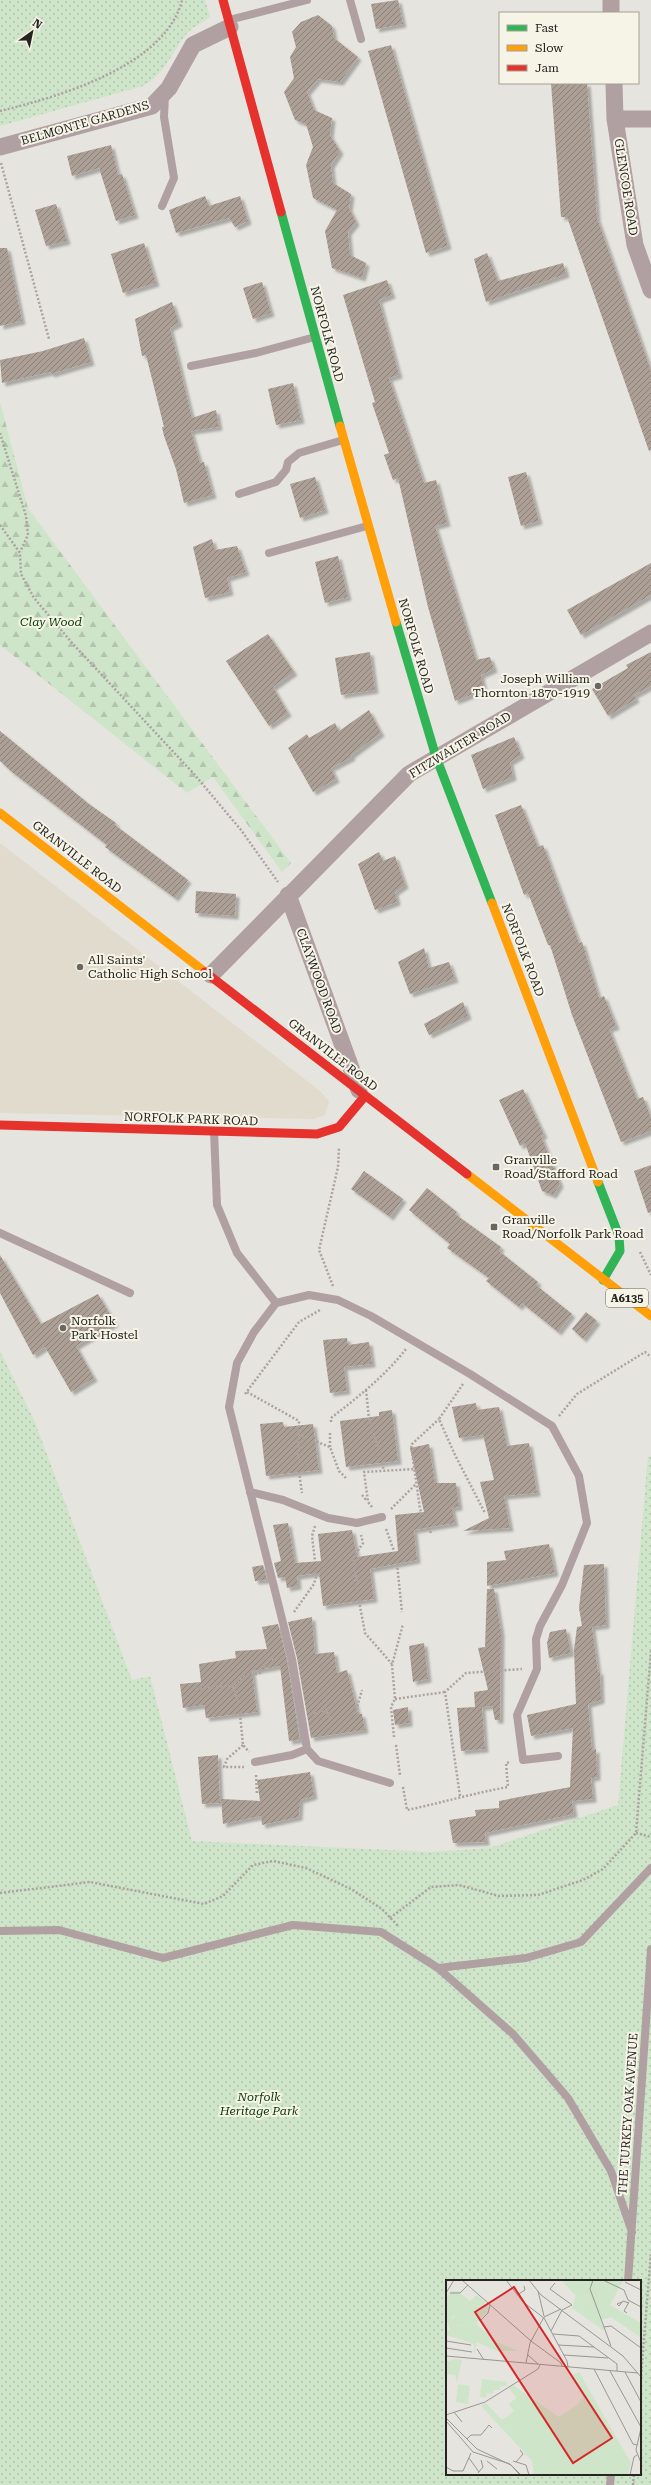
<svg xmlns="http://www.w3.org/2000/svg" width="651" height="2485" font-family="'Roboto Serif',serif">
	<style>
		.education { fill: #e1dbcd }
		.forest { fill: url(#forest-firs) }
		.park { fill: url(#park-dots); fill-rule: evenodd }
		.building { fill: url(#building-hatch); filter: url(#shadow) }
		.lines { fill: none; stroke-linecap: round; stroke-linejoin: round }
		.path { stroke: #aca2a2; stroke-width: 2.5; stroke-dasharray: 2 2; stroke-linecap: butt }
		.lane { stroke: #b0a0a2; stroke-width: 8 }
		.street { stroke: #b0a0a2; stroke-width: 17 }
		.fast { stroke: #30b455; stroke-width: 9 }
		.slow { stroke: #ff9f0a; stroke-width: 9 }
		.jam { stroke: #e5322d; stroke-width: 9 }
		.poi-dot { fill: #696762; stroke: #f6f3e7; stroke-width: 1.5 }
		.labels { text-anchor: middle; stroke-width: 4; stroke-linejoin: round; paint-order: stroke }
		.shield { fill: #f6f3e7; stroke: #64625c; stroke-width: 1 }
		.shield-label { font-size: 11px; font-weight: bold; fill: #252420 }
		.street-label { font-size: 12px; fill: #252420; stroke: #f6f3e7 }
		.park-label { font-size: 12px; font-style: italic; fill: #013903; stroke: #f6f3e7 }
		.poi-label { font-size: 12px; fill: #252420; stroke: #f6f3e7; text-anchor: start }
		.inset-road { fill: none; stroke: #999792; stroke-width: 1 }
		.view { fill: #d62828; fill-opacity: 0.15; stroke: #d62828; stroke-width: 2 }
		.inset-edge { fill: none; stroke: #252420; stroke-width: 2 }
	</style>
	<defs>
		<pattern id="forest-firs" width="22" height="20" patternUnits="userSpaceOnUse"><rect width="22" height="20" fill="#cfe5ca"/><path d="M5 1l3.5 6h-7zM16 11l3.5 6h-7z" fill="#b2c4ad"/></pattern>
		<pattern id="park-dots" width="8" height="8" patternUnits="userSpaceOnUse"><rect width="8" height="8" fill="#cfe5ca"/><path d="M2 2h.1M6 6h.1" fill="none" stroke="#b2c4ad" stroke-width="1.8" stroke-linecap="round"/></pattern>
		<pattern id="building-hatch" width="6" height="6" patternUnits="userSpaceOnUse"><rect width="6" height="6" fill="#ac9f96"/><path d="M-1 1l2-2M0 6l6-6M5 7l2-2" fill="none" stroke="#8c817a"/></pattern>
		<filter id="shadow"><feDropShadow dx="3.5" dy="3.5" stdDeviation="1" flood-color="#0004"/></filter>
	</defs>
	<rect width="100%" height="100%" fill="#e6e4de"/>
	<path class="education" d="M0,843L320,1091L329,1101L325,1115L314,1119L0,1113Z"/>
	<path class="forest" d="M0,402L28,508L291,863L282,872L213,777L187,793L0,645Z"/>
	<path class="park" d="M0,0H205L210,17C202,23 190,28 185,36C170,55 165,74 143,86L0,126Z
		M0,1351L34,1420L132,1680L150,1676L192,1841L432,1852L489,1848L618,1805L648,1456L651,1457V2485H0ZM447,2281H640V2474H447Z"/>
	<path class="building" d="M398,0L403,24L376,29L371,4Z
		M318,15L332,26L334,38L358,57L340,82L318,79L307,92L314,110L332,118L330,135L340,151L331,165L333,183L351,194L349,208L356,222L348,232L350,255L366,263L362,278L332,268L325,231L337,210L313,198L306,165L313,147L306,124L295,120L284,92L294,78L290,57L296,47L292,32L301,22Z
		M391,45L448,246L426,253L368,51Z
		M551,83H587L597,218L651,371V450L649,451L567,217H561Z
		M111,145L118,175L122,174L135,215L116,221L99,168L72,176L67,156Z
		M205,196L209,206L240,196L248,221L235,227L229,218L176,233L169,210Z
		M56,204L67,241L46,246L35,210Z
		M144,243L156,283L123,293L111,254Z
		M0,248H7L22,321L0,326Z
		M487,253L498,281L563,263L566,274L486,302L474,259Z
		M387,280L392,295L379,300L399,375L389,378L424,483L436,480L447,523L435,526L476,660L490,657L494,669L481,675L484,690L455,701L428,607L398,478L393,480L384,455L389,453L372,403L375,402L343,295Z
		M262,282L271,313L253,319L243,288Z
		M172,302L179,323L170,328L192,418L216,410L219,427L191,431L200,463L204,462L213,495L184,503L176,469L164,436L162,427H164L146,355L142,356L135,319Z
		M84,338L91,362L51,374L50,372L2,383L0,360L43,351Z
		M293,383L301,420L276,425L268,389Z
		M526,472L539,521L521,526L508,477Z
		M315,477L325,510L300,518L290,484Z
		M212,539L215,550L237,546L246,572L227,578L230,592L205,598L193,547Z
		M338,556L348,597L325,603L315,562Z
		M651,563V595L581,635L567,610Z
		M268,634L294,672L273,687L288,713L269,726L226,661Z
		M370,652L375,690L341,695L335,658Z
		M651,652V686L634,695L636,699L608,716L592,689L628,668L626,665Z
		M369,710L381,733L351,755L352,757L331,768L336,779L313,792L288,748L307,734L309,738L335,723L339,731Z
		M0,731L89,804L116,823L115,825L188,880L175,898L105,847L107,845L12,772L0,761Z
		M514,737L521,755L510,762L513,777L483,789L471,755Z
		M521,805L538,847L543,845L579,943L582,942L599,998L604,996L616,1026L609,1029L637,1099L643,1097L651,1118V1131L621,1142L572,1015L550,945H548L528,893L524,895L495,815Z
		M379,852L383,861L395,856L405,885L395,892L397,902L375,910L358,864Z
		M196,891L236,894L235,916L195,913Z
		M424,948L429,968L449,962L455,979L410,994L398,962Z
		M463,1002L468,1016L429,1035L424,1024Z
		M523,1089L544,1135L541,1136L560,1184L553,1195L542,1191L525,1143L520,1146L499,1100Z
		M651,1165V1212L648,1213L634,1171Z
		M364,1171L403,1199L390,1217L351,1189Z
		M427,1188L457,1212L455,1214L501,1247L499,1251L538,1282L536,1285L572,1314L558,1332L522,1303L519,1307L486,1281L489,1278L447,1248L450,1244L409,1210Z
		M0,1255L41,1324L98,1294L115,1323L76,1346L94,1378L71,1392L45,1347L33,1355L0,1293Z
		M586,1312L597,1321L583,1339L572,1329Z
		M347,1338L348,1345L369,1342L372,1364L344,1367L347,1391L330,1393L323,1340Z
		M476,1403L477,1410L499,1407L507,1446L529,1443L537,1493L504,1496L510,1528L463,1531L489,1518L480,1482L494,1480L483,1435L459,1438L452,1407Z
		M392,1410L398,1461L346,1467L340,1421L379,1416V1412Z
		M283,1422L284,1427L313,1424L319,1470L266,1476L260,1424Z
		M429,1444L435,1483H456L459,1507L452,1508L455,1523L414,1530L417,1560L370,1569L374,1599L323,1606L319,1573L297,1576L298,1586L287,1588L285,1577L278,1578L274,1563L281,1561L273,1525L288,1523L295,1563L321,1561L318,1534L352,1530L357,1557L398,1551L395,1515L424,1512L410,1448Z
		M549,1544L555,1573L487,1586V1562L506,1560L504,1551Z
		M604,1564L606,1625L592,1627L598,1672L600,1671L601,1700L588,1704L592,1750L596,1749L597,1777L591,1778L593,1799L572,1801L574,1814L485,1833L486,1842L453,1843L449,1820L476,1816L475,1810L499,1808V1801L570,1787L573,1728L531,1736L527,1715L576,1704L574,1650L577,1627L582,1626L579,1608L584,1565Z
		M263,1565L267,1580L255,1581L252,1567Z
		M487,1589H494L501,1632L500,1720H495L492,1706L482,1707L485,1749L461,1751L457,1708L475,1707L474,1692L488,1690L478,1648L485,1647Z
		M312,1617L315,1654L334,1652L337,1673L347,1670L358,1714H362L365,1730L311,1738L297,1658L288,1622Z
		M278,1624L287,1660L300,1740L289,1741L280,1666L252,1671L257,1712L206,1718L204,1705L183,1708L180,1684L201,1682L199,1664L236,1658L235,1651L267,1649L262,1627Z
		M566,1629L571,1653L549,1658L547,1643L550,1632Z
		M424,1643L428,1679L413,1682L409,1646Z
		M408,1707L409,1723L395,1725L393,1710Z
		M218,1755L220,1803L202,1804L198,1757Z
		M310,1772L314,1796L300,1800L299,1817L262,1825L261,1816L223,1824L221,1799L260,1801L257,1780Z"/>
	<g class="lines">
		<path class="path" d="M0,111C58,97 166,66 182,0
			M1,163L49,339
			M0,433L26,516L28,535L20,552
			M0,525L20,553L21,574L34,598L73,644L194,774L241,830L278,882
			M640,1252L651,1275
			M333,1286L319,1250L338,1167L339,1148
			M463,1384L439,1419L455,1455L485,1513
			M366,1390L369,1419L379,1450
			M247,1392L299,1421L298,1462
			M245,1394L299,1322L320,1310
			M559,1416L577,1394L645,1352L651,1357
			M331,1422V1418C358,1397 385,1376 406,1349
			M330,1433V1447
			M298,1434L330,1447L339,1471L347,1479
			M382,1463L384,1471
			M299,1472L302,1493
			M362,1495L367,1501
			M372,1507L368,1502L364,1472L414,1469
			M391,1509L416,1484
			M315,1526L312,1536L315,1561
			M386,1529L394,1551
			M431,1533L420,1509L411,1445L439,1419
			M397,1564L402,1612
			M358,1589L353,1558L363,1543L361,1535
			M359,1601L365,1633L392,1664
			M294,1612L314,1584L317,1573
			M234,1687L238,1703
			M196,1689L222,1686L234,1687L243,1677L260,1673L269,1659H279
			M395,1699L445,1692
			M325,1700L329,1722
			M314,1713L327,1711
			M240,1714L243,1745L249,1752
			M355,1714L362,1690
			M394,1737L391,1707L395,1699L392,1665L403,1624
			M243,1745L227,1759L224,1767H244
			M396,1745L400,1775
			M256,1775L257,1795
			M403,1787L407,1810C441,1803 474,1793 508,1787L506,1763L511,1762
			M460,1796L445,1692L466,1673L522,1669
			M636,1833L651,1837
			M0,1893L90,1882L204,1904L223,1896L253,1865L273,1861L306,1868L351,1889L382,1909L399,1927
			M390,1918L431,1887L459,1885L499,1896L538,1895L583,1880L603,1869L636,1833L651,1651
			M640,2388L651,2253
			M633,2485L634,2474"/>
		<path class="lane" d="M350,0L361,39
			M229,20L307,0
			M162,206L174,178L164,117L165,95
			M191,366L256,353L315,337
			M239,494L276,482L286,470L288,462L299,453L343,440
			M269,553L367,526
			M214,1131L217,1205L237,1253L276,1303
			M0,1233L130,1293
			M250,1492L283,1500L328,1518L357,1523L382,1517
			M255,1762L292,1755L307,1749
			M390,1783L318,1761L307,1749L292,1659L229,1407L237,1363L254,1332L276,1303L309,1295L338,1300L371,1316L470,1374L552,1426L579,1476L587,1523L562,1585L540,1626L536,1639L537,1669L517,1715L523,1760L558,1756
			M0,1931L59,1930L163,1958L293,1925L381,1932L438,1968L513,2034L568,2098L611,2171L632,2232
			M438,1968L526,1958L581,1942L651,1868
			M628,2281L651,1949
			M610,2485L611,2474"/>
		<path class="street" d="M611,0V13
			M614,83L615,119L635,245L651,290
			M615,119H651
			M0,147L152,106L169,88L193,45L230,27
			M288,895L359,1090
			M211,975L409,774L651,633"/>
		<path class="fast" d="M281,212L340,426
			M396,622L436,757L492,903
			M598,1182L619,1236L620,1251L603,1280"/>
		<path class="slow" d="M340,426L396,622
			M0,813L205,972
			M492,903L598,1182
			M467,1174L651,1316"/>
		<path class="jam" d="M223,0L281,212
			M205,972L467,1174
			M0,1125L317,1134L339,1127L365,1096"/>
	</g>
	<g class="poi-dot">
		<circle cx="598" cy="686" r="4"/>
		<circle cx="80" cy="967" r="4"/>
		<rect x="492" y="1163" width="8" height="8" rx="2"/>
		<rect x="490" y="1223" width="8" height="8" rx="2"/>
		<circle cx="63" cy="1328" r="4"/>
	</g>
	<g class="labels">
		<rect class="shield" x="606" y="1289" width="42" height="18" rx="3"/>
		<g class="shield-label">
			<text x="627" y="1302">A6135</text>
		</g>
		<g class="street-label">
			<text transform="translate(85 123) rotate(-16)" y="4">BELMONTE GARDENS</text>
			<text transform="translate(626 187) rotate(81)" y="4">GLENCOE ROAD</text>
			<text transform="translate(327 334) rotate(75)" y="4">NORFOLK ROAD</text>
			<text transform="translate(416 646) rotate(74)" y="4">NORFOLK ROAD</text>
			<text transform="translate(460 745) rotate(-31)" y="4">FITZWALTER ROAD</text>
			<text transform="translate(77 857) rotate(38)" y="4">GRANVILLE ROAD</text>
			<text transform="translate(523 950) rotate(69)" y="4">NORFOLK ROAD</text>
			<text transform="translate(319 981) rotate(70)" y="4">CLAYWOOD ROAD</text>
			<text transform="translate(333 1055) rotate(38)" y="4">GRANVILLE ROAD</text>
			<text transform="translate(191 1119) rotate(2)" y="4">NORFOLK PARK ROAD</text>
			<text transform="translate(628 2114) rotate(-86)" y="4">THE TURKEY OAK AVENUE</text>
		</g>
		<g class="park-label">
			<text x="51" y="626">Clay Wood</text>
			<text x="259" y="2101">Norfolk<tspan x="259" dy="14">Heritage Park</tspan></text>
		</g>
		<g class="poi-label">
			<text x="590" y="683" text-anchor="end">Joseph William<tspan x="590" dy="14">Thornton 1870-1919</tspan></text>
			<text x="88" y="964">All Saints'<tspan x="88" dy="14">Catholic High School</tspan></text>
			<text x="504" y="1164">Granville<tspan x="504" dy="14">Road/Stafford Road</tspan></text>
			<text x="502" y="1224">Granville<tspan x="502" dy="14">Road/Norfolk Park Road</tspan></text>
			<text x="71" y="1325">Norfolk<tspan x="71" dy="14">Park Hostel</tspan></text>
		</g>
	</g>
	<g transform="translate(446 2280)">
		<rect width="195" height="195" fill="#e6e4de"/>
		<path d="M5,11H12L25,22L13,34L6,37V41L0,43V18ZM139,14L148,21L158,51L126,28ZM8,79L16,80L11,103L9,95L0,94V82ZM12,104L24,106L22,124L10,122Z" fill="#cfe5ca"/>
		<path d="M2,43L12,46L30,44L51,62L80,74L73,71H50L31,62L28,74V64L0,55V51L4,50Z" fill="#cfe5ca"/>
		<path d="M115,0H181L177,1L164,25L195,43V58L165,37L155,40L149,35L152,31L148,21L139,14L126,28L130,16ZM31,15L42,25L41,32L30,44L12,46L2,43ZM133,92L185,183L182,195H88L86,181L35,126L40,123L56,140L68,131L63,124L70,118L63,108L67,105L113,137L131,125L137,118L126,95ZM36,99L61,102L60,106H54V110H48L47,114L41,113L40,118L34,117Z" fill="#cfe5ca"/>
		<path class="inset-road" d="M16,0L85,61L115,83L116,86M60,0L77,22L98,38L121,81L122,87M83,0L95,15L177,76L195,97M147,0L144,9L165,66M157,0L178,10L182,20L195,27M179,2L195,10M92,11L98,36M0,13L8,0M4,13H14L22,5M71,15L79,10L78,6M176,22L171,24L173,26L177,21L183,23M181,33L178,31L183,22M34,41L42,33L44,25M158,47L165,46L195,68M105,51L116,30L126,25L104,9L109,3M107,54L133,56L171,84V91M0,61L25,65M112,65L148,67M0,68L26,72M31,69L38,80M82,75L92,84M118,75L162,78M0,76L192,93M80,83L84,63L98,37L115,29M148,89L187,164L191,165M164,91L195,147M179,92L195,122M8,132L16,142M0,135L39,122L92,89L94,85M0,138L31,169L65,185L74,195M0,141L27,172L64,184L75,195M195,148L190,170L195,183M21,159L25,155H35L43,145L46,148M23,178L33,192M41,181L51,189M67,181L80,185L83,195M70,182L77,174L74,170M0,187L7,191H17L25,173M32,193L37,187L35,180M184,195L188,177L191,175"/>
		<path class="view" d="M68,7L166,158L127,183L29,32Z"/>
		<rect width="195" height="195" class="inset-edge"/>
	</g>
	<rect x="499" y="12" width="140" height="72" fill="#f6f3e7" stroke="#a2a097"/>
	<rect x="507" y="25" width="20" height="6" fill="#30b455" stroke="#a2a097"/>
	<text x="535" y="32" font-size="12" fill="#252420">Fast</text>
	<rect x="507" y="45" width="20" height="6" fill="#ff9f0a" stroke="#a2a097"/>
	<text x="535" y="52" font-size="12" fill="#252420">Slow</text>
	<rect x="507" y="65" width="20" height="6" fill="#e5322d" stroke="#a2a097"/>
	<text x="535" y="72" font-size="12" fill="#252420">Jam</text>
	<g transform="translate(32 32) rotate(33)" stroke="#f6f3e7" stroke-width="3" paint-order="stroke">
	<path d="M0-3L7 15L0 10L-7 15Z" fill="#252420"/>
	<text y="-6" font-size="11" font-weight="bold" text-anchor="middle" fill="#252420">N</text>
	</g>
</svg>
